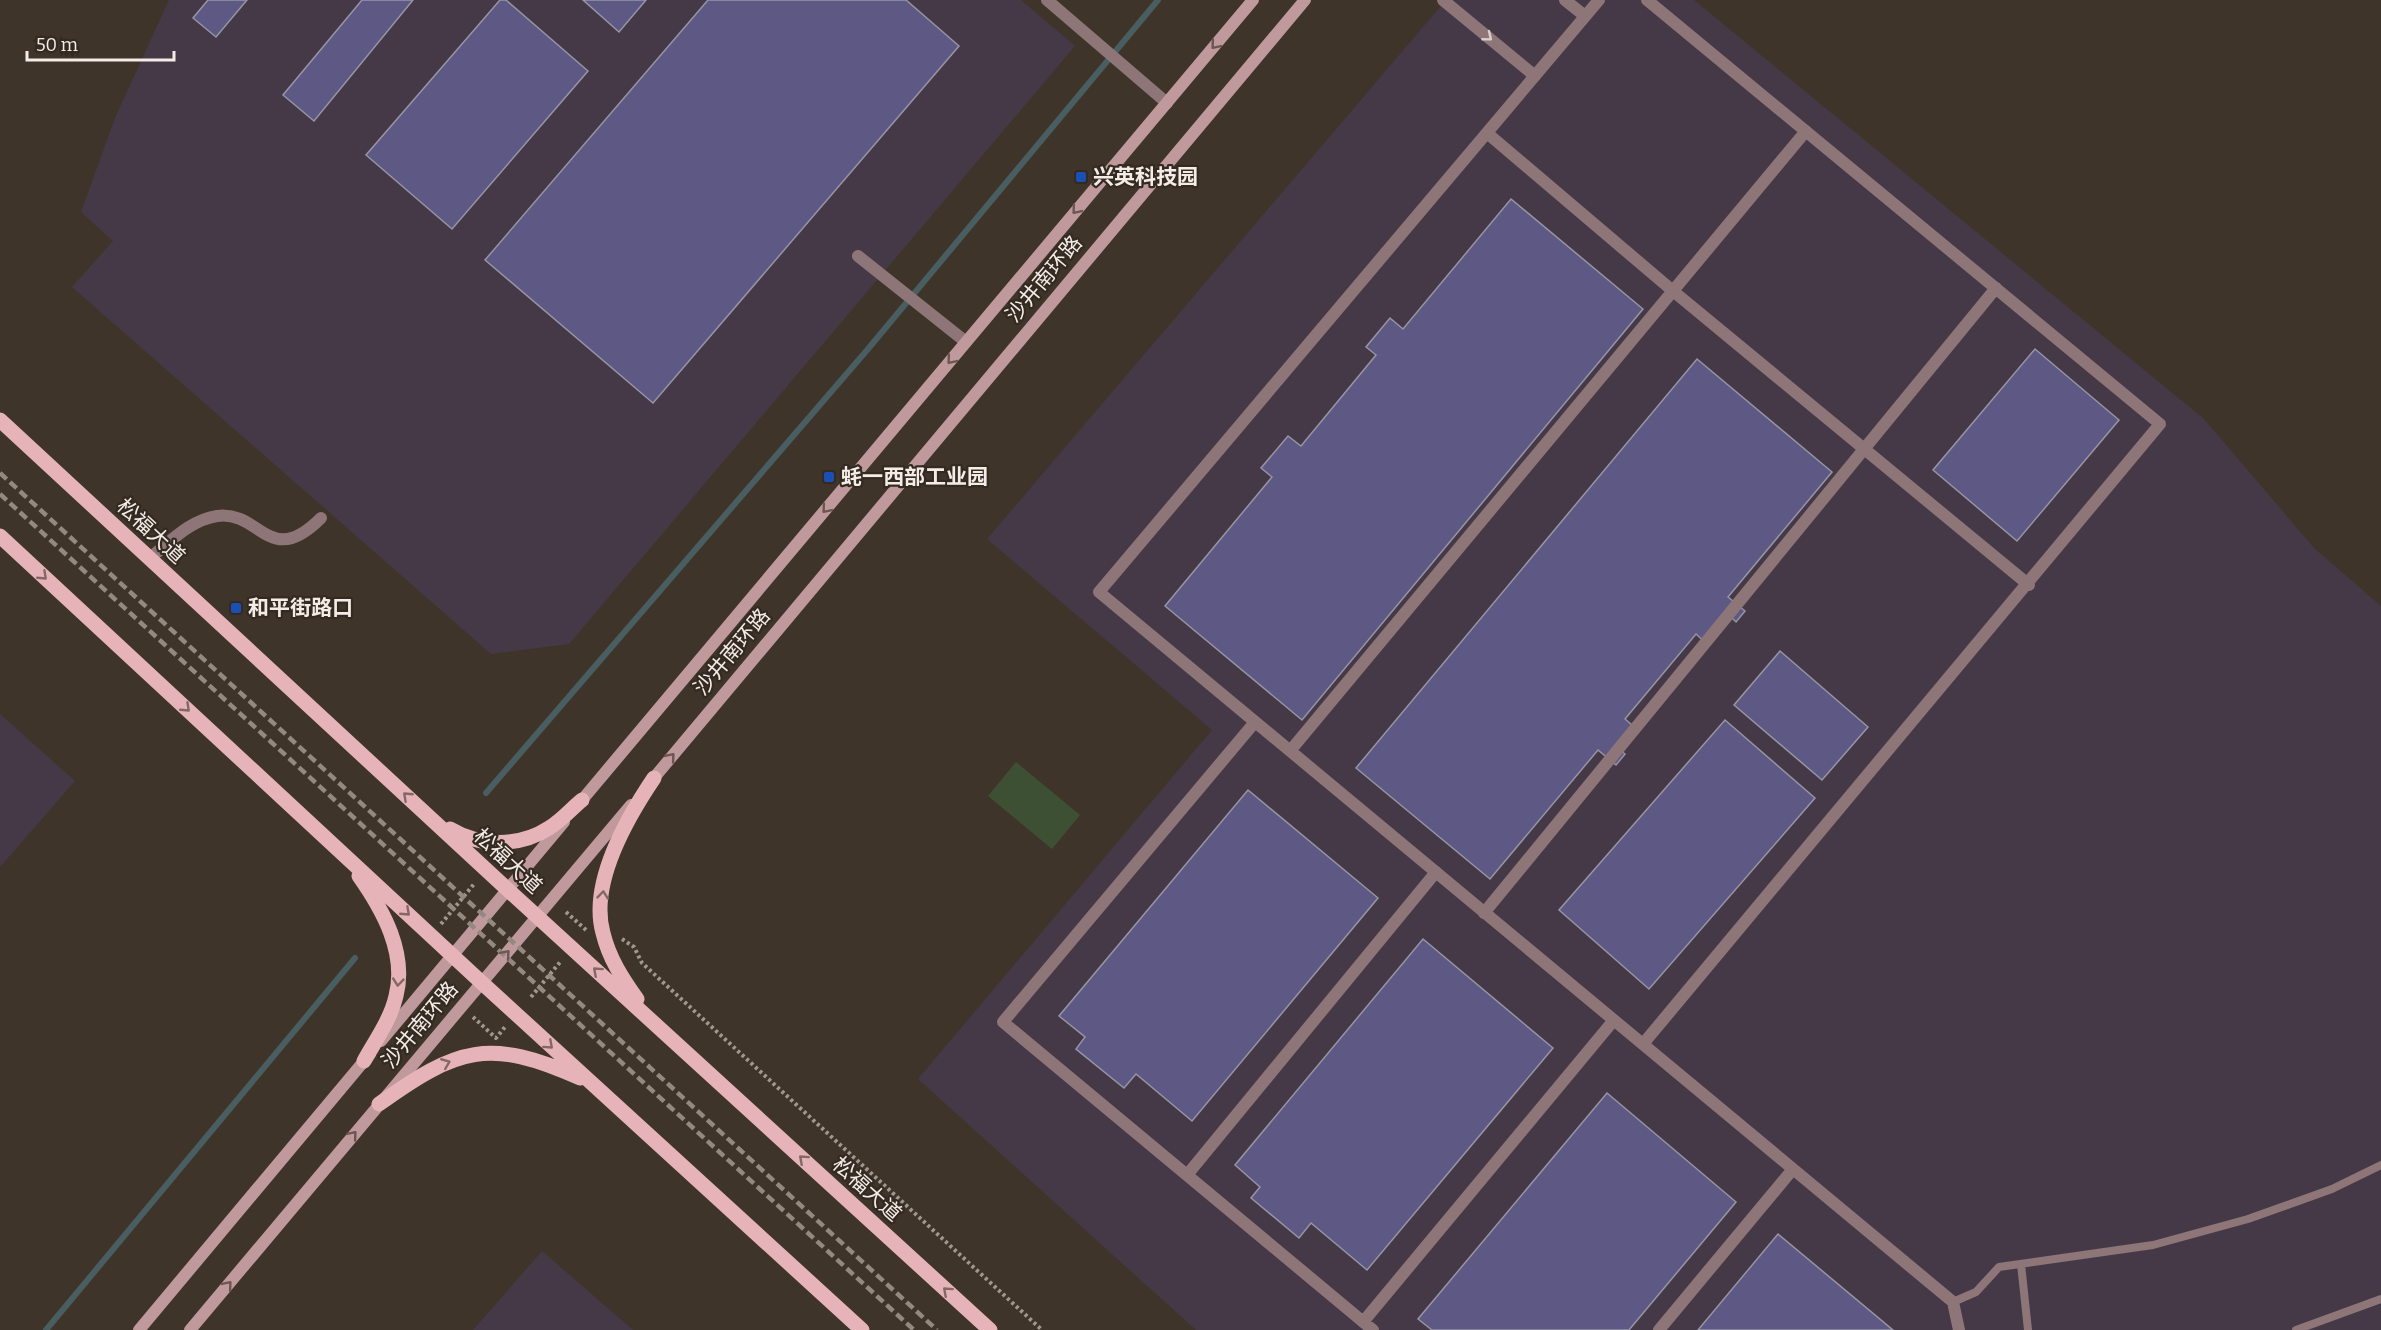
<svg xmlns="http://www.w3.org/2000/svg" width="2381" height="1330" font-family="Bitter,'Noto Sans SC',serif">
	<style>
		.industrial { fill: #463947 }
		.green { fill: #3e5034 }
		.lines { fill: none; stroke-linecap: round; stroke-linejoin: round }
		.stream { stroke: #495e61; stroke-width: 6 }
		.building { fill: #5e5984; stroke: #9695a4; stroke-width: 1.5 }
		.path { stroke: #a0978f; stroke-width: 4; stroke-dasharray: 3 3; stroke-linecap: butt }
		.service { stroke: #8e7678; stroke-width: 8 }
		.minor { stroke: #8e7678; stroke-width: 12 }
		.secondary { stroke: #c0999c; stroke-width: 12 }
		.primary { stroke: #e6b4b8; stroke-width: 15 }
		.rail { stroke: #928981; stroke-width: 4.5; stroke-dasharray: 9 4.5; stroke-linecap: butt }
		.oneway { stroke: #dacfcb }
		.oneway2 { stroke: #6c5652 }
		.oneway3 { stroke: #846865 }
		.transit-dot { fill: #1a4fb4; stroke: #342a21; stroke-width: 2 }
		.labels { text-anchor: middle; stroke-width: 4.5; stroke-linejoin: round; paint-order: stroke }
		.poi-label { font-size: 21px; font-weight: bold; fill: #f4ede7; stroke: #342a21; text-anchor: start }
		.street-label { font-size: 21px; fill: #f4ede7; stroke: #342a21 }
	</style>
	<rect width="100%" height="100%" fill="#3f342a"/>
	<path class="industrial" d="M169,0H1021L1075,46L569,644L491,654L72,287L113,241L81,212L115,118Z
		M1446,0H1694L2204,419L2314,548L2381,606V1330H1196L918,1079L1212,730L987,539Z
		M0,714L75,781L0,867Z
		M542,1251L633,1330H473Z"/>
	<path class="green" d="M1016,762L1080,815L1052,849L988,796Z"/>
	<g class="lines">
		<path class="stream" d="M486,793L868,349L1158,0
			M46,1330L355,958"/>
	</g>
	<path class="building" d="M208,0H247L216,37L193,18Z
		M362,0H413L314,121L283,95Z
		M500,0H506L588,71L452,229L366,155Z
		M583,0H646L619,32Z
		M708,0H906L959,46L653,403L485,260Z
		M1511,199L1643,309L1302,720L1165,606L1272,477L1261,468L1288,436L1301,446L1376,355L1366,347L1390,318L1403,329Z
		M2035,349L2119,420L2017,541L1933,470Z
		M1697,359L1832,472L1728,597L1745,611L1736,622L1731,617L1708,645L1696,634L1625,719L1638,730L1620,750L1625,754L1616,765L1598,750L1490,879L1356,768Z
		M1780,651L1868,727L1822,780L1734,705Z
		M1725,720L1815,798L1649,989L1559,910Z
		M1248,790L1378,898L1192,1121L1136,1074L1124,1088L1076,1049L1085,1037L1059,1016Z
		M1423,939L1553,1048L1367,1270L1311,1223L1299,1238L1251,1198L1260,1187L1235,1165Z
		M1607,1093L1736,1202L1629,1330H1432L1418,1319Z
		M1778,1234L1893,1330H1698Z"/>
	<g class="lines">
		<path class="path" d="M566,912L586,930
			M441,924L474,884
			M622,939L634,947L642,963L1042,1330
			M531,997L561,961
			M473,1017L496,1038L505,1027"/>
		<path class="service" d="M2021,1264L2028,1330
			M1953,1302L1976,1292L1999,1267L2153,1245L2248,1219L2332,1189L2381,1165
			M2296,1330L2381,1299"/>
		<path class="minor" d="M1047,0L1167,103
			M1443,0L1535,76
			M1565,0L1585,16
			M1599,0L1099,592L1953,1302L1959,1330
			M1487,133L1673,291L2029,585
			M858,256L966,342
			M150,558C170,542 190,520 217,516C261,510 269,570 321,518
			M1255,722L1003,1022L1373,1330
			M1290,751L1806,131
			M1484,913L1996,288
			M1643,1044L2160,424L1647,0
			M1187,1175L1436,872
			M1363,1322L1614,1020
			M1659,1330L1793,1169"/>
		<path class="secondary" d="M648,785L1305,0
			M577,806L1253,0
			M381,1041L564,822
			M139,1330L370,1054
			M190,1330L631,805"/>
		<path class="primary" d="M0,420L507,889L990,1330
			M0,536L481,982L862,1330
			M450,829C480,847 520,847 549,828C561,821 571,809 582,800
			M359,876C383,910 407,953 396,996C391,1019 375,1041 364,1061
			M637,999C622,978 609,958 603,933C589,883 627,818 654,778
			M379,1104C457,1048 489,1037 580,1078"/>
		<path class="rail" d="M0,473L937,1330
			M0,494L914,1330"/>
	</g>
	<defs><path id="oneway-chevron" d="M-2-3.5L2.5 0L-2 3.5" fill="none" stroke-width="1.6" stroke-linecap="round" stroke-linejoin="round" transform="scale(1.5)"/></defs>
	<use class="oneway" href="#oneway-chevron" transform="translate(1488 37) rotate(39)"/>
	<g class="oneway2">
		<use href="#oneway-chevron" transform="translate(1215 45) rotate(130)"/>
		<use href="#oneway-chevron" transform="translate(1076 210) rotate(130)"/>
		<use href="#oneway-chevron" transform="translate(951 360) rotate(130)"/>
		<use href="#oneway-chevron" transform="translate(826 509) rotate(130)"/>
		<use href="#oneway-chevron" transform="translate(671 757) rotate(-50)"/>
		<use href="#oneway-chevron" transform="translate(506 954) rotate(-49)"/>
		<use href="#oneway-chevron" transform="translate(353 1135) rotate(-50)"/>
		<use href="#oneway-chevron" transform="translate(228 1285) rotate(-50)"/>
	</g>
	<g class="oneway3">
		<use href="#oneway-chevron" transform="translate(43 576) rotate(43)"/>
		<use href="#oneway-chevron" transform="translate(186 708) rotate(43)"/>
		<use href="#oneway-chevron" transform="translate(407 796) rotate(-137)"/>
		<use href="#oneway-chevron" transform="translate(603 895) rotate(-84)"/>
		<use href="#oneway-chevron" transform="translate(406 912) rotate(43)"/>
		<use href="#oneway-chevron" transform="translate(597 971) rotate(-138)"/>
		<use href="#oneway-chevron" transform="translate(398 982) rotate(96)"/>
		<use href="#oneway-chevron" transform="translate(549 1045) rotate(42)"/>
		<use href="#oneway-chevron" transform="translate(446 1063) rotate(-22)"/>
		<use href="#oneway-chevron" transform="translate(803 1159) rotate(-138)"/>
		<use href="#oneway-chevron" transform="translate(947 1291) rotate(-138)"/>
	</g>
	<g class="transit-dot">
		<rect x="1075" y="171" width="12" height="12" rx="3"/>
		<rect x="823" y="471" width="12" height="12" rx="3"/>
		<rect x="230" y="602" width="12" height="12" rx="3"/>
	</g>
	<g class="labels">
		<g class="poi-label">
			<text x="1093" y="184">兴英科技园</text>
			<text x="841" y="484">蚝一西部工业园</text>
			<text x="248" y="615">和平街路口</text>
		</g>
		<g class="street-label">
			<text transform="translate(1044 279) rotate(-50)" y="7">沙井南环路</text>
			<text transform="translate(151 531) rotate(43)" y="7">松福大道</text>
			<text transform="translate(732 652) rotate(-50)" y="7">沙井南环路</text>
			<text transform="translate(508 861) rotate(43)" y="7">松福大道</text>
			<text transform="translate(420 1025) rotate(-50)" y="7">沙井南环路</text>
			<text transform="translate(867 1189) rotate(42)" y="7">松福大道</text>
		</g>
	</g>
	<path d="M27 51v9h147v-9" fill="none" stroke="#f4ede7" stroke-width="3"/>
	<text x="36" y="51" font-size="18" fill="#f4ede7" stroke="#342a21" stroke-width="4.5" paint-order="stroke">50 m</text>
</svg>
